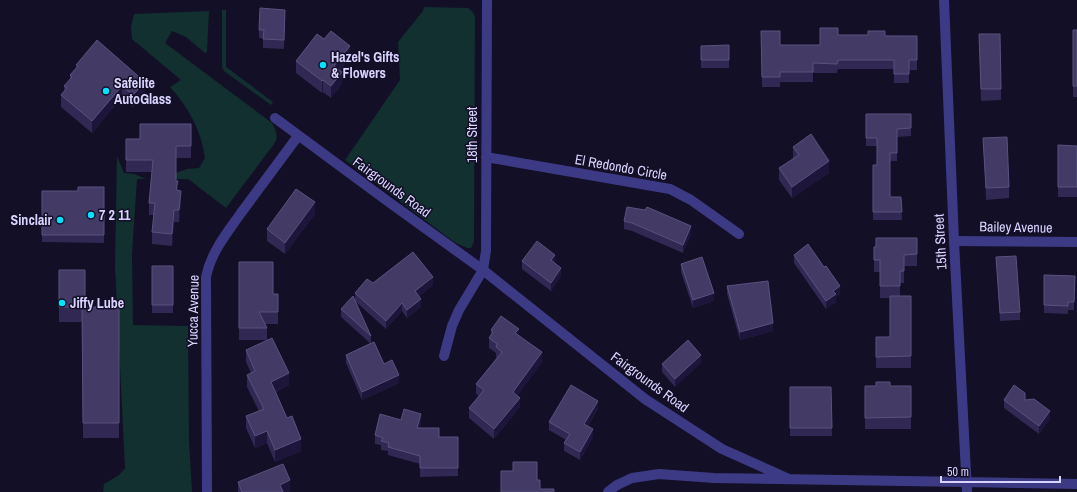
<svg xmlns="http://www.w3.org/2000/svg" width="1077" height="492" font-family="'Archivo Narrow',sans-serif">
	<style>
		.green { fill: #12302f }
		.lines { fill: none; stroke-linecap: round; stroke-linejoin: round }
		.minor { stroke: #3d3a85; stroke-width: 10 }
		.tertiary { stroke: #3d3a85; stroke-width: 10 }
		.wall { fill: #312854 }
		.shaded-wall { fill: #1d163a }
		.building { fill: #433a66; stroke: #5a527e }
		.poi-dot { fill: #00e5ff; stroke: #130f26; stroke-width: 1.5 }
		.labels { text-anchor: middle; stroke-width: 3; stroke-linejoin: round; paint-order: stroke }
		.poi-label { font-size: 14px; font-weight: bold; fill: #d9d4ff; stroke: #130f26; text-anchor: start }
		.street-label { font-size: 14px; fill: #d9d4ff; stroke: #130f26 }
	</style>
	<rect width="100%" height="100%" fill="#130f26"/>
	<path class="green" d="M424,7L468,8L473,12L475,17L474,242L471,248H467L454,242L345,160L400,80L398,42L423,11Z
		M222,10H226V67L273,102L271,105L224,71L222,67Z
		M209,11L207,52L205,53L186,37L172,31L165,43L272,123C276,130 279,137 274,144L226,208L188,179H159L187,169L199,168L205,158C201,130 189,108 170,87L181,80L132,39L131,27L134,14Z
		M117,156L124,173L134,174L146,179H137L132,254L133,325L188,326L189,440L192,492H103L104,484L119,475L125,468L115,266Z"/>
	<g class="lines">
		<path class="minor" d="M275,118L386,200L483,270L645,399L722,449L789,479
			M486,157L670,189L691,200L739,234
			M954,241L1077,242
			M444,356L452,326L459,310L483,270L486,251L487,0
			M207,492L206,277C211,252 227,233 241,213C260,187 279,162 298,136
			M608,492L617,485L632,478L659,474L714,478L967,482"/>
		<path class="tertiary" d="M944,0L954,241L967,492
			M967,482L1077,484"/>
	</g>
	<path class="wall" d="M285,18L284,49L263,48V38H259V30Z
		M1073,30H1077V97H1073Z
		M761,31L780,45H820L838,35L917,36V70H909V83H894V69H838L837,73H813V82H780V87H762Z
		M979,34L1001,89V100L981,101Z
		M324,39L350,57L340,70L342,84L331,98L323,92L322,93L296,73V61Z
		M701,46L729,60V68H701Z
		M76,65L145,93L133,107L122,97L92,133L61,107V95L64,91V86L70,80V75L76,68Z
		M866,114H911V136L897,137V161H890V197H901L902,220H873V165H877V146H866Z
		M191,124V158H176V181L178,190L181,203L179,222H174L172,246L152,244V232L154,215H149V203L152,172H126V139H140Z
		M983,138L1009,187V198L986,200Z
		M1058,145L1077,146V197H1058Z
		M793,147L829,173L792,198L779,180V168L793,159Z
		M104,187V243L42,242V191H78Z
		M315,214L285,254L267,241V229Z
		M624,221L691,234L683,253L632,231L624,229Z
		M917,238V266H904V283H900V296H911V368H876V337H890V298H880V272H874V247Z
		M794,255L840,294L836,297V302L826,309L794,263Z
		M996,257L1020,312V320L1000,321Z
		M522,261L555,263H554L561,276L551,291L522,269Z
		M239,262L273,294H278V324H265L267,328V340L289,385L276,392L301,451L275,462L267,443L255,448L246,428V416L259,411L247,387V375L251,373L246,362V350L267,340H239Z
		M681,264L714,301L693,308L681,272Z
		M152,266H173V313H152Z
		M59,270L85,307H119V438H83L82,322H59Z
		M1044,275L1075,276L1074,310H1068V314L1044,313Z
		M373,283L433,285L419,296L421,307L407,318L402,311L386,329L355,301V293Z
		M727,286L773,331L740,340L727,294Z
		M341,309L371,336V343L384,364L399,383L362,400L346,363V355L370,343L341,317Z
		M491,330L519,335L542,362L517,396L520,407L494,439L469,418V408L479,396L476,394V384L497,358L496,357V353L489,348V338L491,336Z
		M701,363L675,387L662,372V364Z
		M865,386H911V429H865Z
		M790,387H831L832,436H790Z
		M1004,400H1025L1050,419L1039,434L1004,408Z
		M598,409L588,426L593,437L580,460L564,451V443L566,440L549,430V422Z
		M401,420L421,422L420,428L439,437H458V476L420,477V464L388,455V451L381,450V445L375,444V435Z
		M238,482L290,492H238Z"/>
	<path class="shaded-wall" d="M350,46V57L334,77V66Z
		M342,72V84L331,98V86Z
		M323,80V92L322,93V81Z
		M145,82V93L133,107V95Z
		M122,86V97L92,133V121Z
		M829,161V173L792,198V187Z
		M181,191V203L179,222V210Z
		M315,202V214L285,254V243Z
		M174,210V222L172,246V234Z
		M691,226V234L683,253V245Z
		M555,255V263L551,269V260Z
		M561,268V276L551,291V283Z
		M433,277V285L415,299V291Z
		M840,286V294L836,297V302L826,309V301L833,291Z
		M714,293V301L693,308V300Z
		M421,299V307L407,318V310Z
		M402,303V311L386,329V321Z
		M773,323V331L740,340V332Z
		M519,329V339L515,333Z
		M542,352V362L513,402V392Z
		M701,355V363L675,387V379Z
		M289,373V385L271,394V382Z
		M399,375V383L362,400V392Z
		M520,398V407L494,439V429Z
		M598,401V409L584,432V424Z
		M1050,411V419L1039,434V426Z
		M421,414V422L417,436V428Z
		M593,429V437L580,460V452Z
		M267,431V443L255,448V436Z
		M301,439V451L275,462V450Z
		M290,480V492H280V485Z"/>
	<path class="building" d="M260,8L285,10L284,40L263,39L264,30H259Z
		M820,28H838V35H868V31H885V36H917V60H909V74H894V60H838L837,64L813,63V72H780V77H762L761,31H780V45H820Z
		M1073,30H1077V86H1073Z
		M331,31L350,46L334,66L342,72L331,86L323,80L322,81L296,61L317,34L324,39Z
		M979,34H1000L1001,89H981Z
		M97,40L145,82L133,95L122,86L92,121L61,95L67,88L64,86L72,77L70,75L78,66L76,65Z
		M729,45V60H701V46Z
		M866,114H911V128L897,129V153H890V197H901L902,212H873V165H877V138H866Z
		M140,124H191V146H176V181H178L176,190L181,191L179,210H174L172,234L152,232L155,203H149L153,160H126V139H140Z
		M811,134L829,161L792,187L779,168L799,155L793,147Z
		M1007,137L1009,187L986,188L983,138Z
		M1058,145L1077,146V187H1058Z
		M78,187H104V235H42V191H78Z
		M296,189L315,202L285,243L267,229Z
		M627,207L645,210L647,207L691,226L683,245L632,223L624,221Z
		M876,238H917V254L904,255V271H900V286H880V260H874V247H876Z
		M537,241L555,255L551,260L561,268L551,283L522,261Z
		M808,244L824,267L826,266L840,286L833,291L836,294L826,301L794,255Z
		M413,252L433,277L415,291L421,299L407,310L402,303L386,321L355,293L367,279L373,283Z
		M1016,256L1020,312L1000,313L996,257Z
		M702,257L714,293L693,300L681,264Z
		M239,262H273V294H278V312H259L267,328H239Z
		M152,266H173V305H152Z
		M59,270H85V307H59Z
		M1044,275L1075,276L1074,302H1068V306L1044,305Z
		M768,281L773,323L740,332L727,286Z
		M353,296L371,336L341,309Z
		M890,296H911V356L876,357V337H890Z
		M82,307H119V423H83Z
		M501,316L519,329L515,333L542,352L513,392L520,398L494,429L469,408L484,390L476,384L502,352L496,347L497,344L489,338L493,332L491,330Z
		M272,338L289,373L271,382L287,418L292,416L301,439L275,450L267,431L255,436L246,416L264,409L247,375L255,371L246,350Z
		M688,340L701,355L675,379L662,364Z
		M374,342L384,364L392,360L399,375L362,392L346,355Z
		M876,382H890V386H911V417L865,418V386H876Z
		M571,385L598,401L584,424L593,429L580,452L564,443L570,434L549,422Z
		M1014,385L1025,393V400L1034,399L1050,411L1039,426L1004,400Z
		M790,387H831L832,428H790Z
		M404,409L421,414L417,428H439V437H458V468H420V456L388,447L389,443L381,441L383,438L375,435L380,414L401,420Z
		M513,462H537V480H540V489H554V492H501V471H513Z
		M283,464L290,480L280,485L283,492H242L238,482Z"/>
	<g class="poi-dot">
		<circle cx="323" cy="65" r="4"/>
		<circle cx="106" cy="91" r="4"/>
		<circle cx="91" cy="215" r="4"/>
		<circle cx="60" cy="220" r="4"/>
		<circle cx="62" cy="303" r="4"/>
	</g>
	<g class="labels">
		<g class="poi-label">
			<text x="331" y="62">Hazel's Gifts<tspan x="331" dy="16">&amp; Flowers</tspan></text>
			<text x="114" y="88">Safelite<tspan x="114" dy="16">AutoGlass</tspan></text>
			<text x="99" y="220">7 2 11</text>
			<text x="52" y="225" text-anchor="end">Sinclair</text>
			<text x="70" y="308">Jiffy Lube</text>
		</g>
		<g class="street-label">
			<text transform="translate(472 135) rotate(-90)" y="5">18th Street</text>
			<text transform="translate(621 167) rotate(10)" y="5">El Redondo Circle</text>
			<text transform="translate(392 187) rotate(36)" y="5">Fairgrounds Road</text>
			<text transform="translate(1016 227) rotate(1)" y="5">Bailey Avenue</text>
			<text transform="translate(940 242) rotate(-93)" y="5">15th Street</text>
			<text transform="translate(193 311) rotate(-89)" y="5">Yucca Avenue</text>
			<text transform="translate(650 382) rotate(36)" y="5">Fairgrounds Road</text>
		</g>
	</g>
	<path d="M941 476v6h119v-6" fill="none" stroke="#d9d4ff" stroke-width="2"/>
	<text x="947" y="476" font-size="12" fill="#d9d4ff" stroke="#130f26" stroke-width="3" paint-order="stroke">50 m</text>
</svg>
